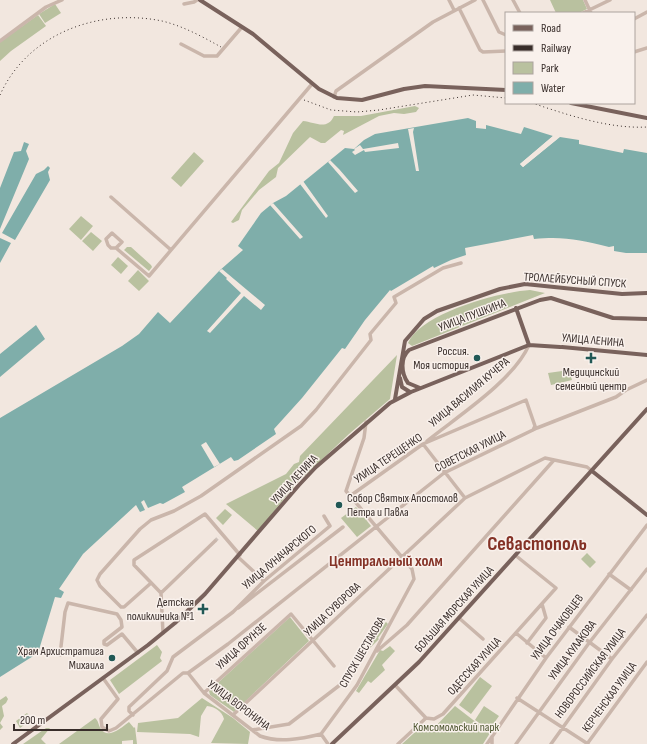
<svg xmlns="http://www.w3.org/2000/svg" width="647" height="744" font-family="'Sofia Sans Condensed',sans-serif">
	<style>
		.green { fill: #b9c19f }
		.water { fill: #7faeaa }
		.pier { fill: #f2e7df }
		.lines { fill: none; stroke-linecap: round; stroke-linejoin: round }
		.minor-tunnel { stroke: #cdc2bb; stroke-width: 3.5; stroke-dasharray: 3.5 2; stroke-linecap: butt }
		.minor { stroke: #cab6ab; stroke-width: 3.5 }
		.major { stroke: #79625c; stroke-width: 4 }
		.rail { stroke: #382d2a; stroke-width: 1; stroke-dasharray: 1 3; stroke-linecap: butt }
		.poi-dot { fill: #215855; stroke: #f9f1ec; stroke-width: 1.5 }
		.labels { text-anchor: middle; stroke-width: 3; stroke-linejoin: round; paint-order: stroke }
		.street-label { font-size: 12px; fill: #382d2a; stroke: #f9f1ec }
		.poi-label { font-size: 12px; fill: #382d2a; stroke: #f9f1ec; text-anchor: end }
		.park-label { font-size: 12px; fill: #4c552f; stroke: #f9f1ec }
		.district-label { font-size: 16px; font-weight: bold; fill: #843226; stroke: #f9f1ec }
		.town-label { font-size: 20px; font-weight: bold; fill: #843226; stroke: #f9f1ec }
	</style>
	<rect width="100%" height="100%" fill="#f2e7df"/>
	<path class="green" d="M550,0H583L587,9L579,13H556Z
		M55,4L61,13L45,23L39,14Z
		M38,15L46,26L11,51L0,61V42Z
		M415,106L419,108L416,112L404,114L394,113L379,116L343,135L344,131L341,130L325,143H321L310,137L278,168L276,177L259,190L242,210L239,220L233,223L231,222L269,171L279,163L293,133L303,121C315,122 327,131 334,116H361Z
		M194,152L204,161L181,187L171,178Z
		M81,216L93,226L81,240L69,229Z
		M91,232L102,241L93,251L82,241Z
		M127,247H131L151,265L152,267L149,271L124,250Z
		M118,257L128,266L121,274L111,265Z
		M138,270L149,281L139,291L128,281Z
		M530,290L545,293L412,346L408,343C421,313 499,292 530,290Z
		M397,355L390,399L349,434L296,484L258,531L226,504L286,474L294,464L299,462L300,456Z
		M569,370L572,380L551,385L548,373Z
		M356,507L371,526L357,537L341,518Z
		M225,509L232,515L223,525L216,518Z
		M587,553L596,562L590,568L581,559Z
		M290,617L309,641L234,712L210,695L209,691Z
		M386,622L388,624L378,638L376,636L379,639L369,649L364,644Z
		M157,645L162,652L160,658L162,661L119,694L110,680Z
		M390,646L395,651L382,665L385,670L371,683L368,681L359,693L356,691L380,650L383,651Z
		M480,677L492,686L471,714L459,705Z
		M6,696L8,699L6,703L2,706L4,716L0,723L3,727L0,730V700Z
		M202,698L233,718L250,732L248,744L211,743L224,719C222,711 215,707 207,706L201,716L199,737L190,734L137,732L138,723L178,718Z
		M455,706L490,733L483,744H402L424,724L432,730Z
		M484,706L499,716L489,730L475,720Z
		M27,713L32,719L20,728L16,721Z
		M95,718C99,721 98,725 101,729C108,740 122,727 129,722L134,728L135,727L137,744H133V740L122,741V744H59Z
		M46,728H50L41,739L46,744H23Z"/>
	<path class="water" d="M468,118L476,121V128L486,129V125L521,134L524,127L553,136L520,164L523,167L560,137L579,140V144L623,153L624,149L647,153V253H626L614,251V246L609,247C580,240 564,236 534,239L533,235L465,248L466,255L451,260L434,268L433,266L391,291L390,290L365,320L345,349L342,348L302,398L274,429L276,434L238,460L234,461L231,457L182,487L185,492L163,504L160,503L148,508L144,500L141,502L145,510L140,512L136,505L83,554L59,589L64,592L61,598L55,597L38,653L0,677V418L122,346L139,334L158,312L170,323L219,271L243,250L238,246L261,213L273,203L286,196L345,148L354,149L364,140L375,134Z
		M24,142L29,144L26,151L29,159L0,229V188L14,152L21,151Z
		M48,166L50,168L48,172L50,180L15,240L2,233L36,174L44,170Z
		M0,238L11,243L0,263Z
		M36,325L45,339L0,377V354Z"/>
	<path class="pier" d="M414,128L413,132L419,171H416L408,129Z
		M553,136L554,137L523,164L555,138L557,139L523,167L520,164Z
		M398,143L399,148L365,152L364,150L355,155L352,152L355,150L354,149L360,145L363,149Z
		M330,160L339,169L358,191L355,193L328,162Z
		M303,181L328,216L326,218L300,184Z
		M273,203L303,237L300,239L270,205Z
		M222,269L265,305L261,310L244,296L210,333L207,331L241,293L226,279L227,278L219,271Z
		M206,442L220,464L214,467L201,445Z"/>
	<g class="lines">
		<path class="minor-tunnel" d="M215,541L219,537"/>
		<path class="minor" d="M449,0L454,10
			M483,0L499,32L506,35
			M513,0L520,13
			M585,0L591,13
			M184,4L194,2L197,0
			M459,8L480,50L483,52L506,51
			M583,13L610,0
			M634,19L647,12
			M0,41L46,7L62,0
			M181,44L204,56H217L242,27
			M634,52L647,48
			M334,97L336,91L433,22L475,0
			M111,197L171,250
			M116,248L122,242L112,233L106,239L108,245L111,248H116L149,276L312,84
			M427,441C458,416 513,381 529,345
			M423,444L465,498
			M350,496L423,444L526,400L535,426L533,430
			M238,557L264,581
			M609,574L631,590
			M151,583L124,607H121L100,586L97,580L100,574L140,529L151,520L174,511L201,496L301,426L316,410L371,340L370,334L396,303L394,297L443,268L461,263
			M161,593L215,541
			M238,608L343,527
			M459,618L483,639
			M569,627L612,659
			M163,633L161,593L134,565V560L205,514L240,555
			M516,633L546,658
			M527,643L546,618L542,604
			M377,651L407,625L554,460
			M60,655L65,612L68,603L117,614L121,620L122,627L104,641V644L107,645L122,634L138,653
			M188,673L228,644L444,473L537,428L616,397L626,390L647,380
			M188,673L204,693L260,736C279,743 301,739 321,734
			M103,678L118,699L101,719L102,727L109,731L116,728L183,673H188
			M395,685L426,718
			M204,693L291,614L334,666
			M517,698L588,744
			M234,714L465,498L545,458L587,467L592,471
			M133,715L129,711V707L167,671L173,657L233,612L264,581L330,526L324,516
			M426,718L434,719L443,714L556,588L515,555
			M252,730L289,724L349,678
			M321,734L357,685L414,579L412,569L346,491L364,438L366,422
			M321,734L328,744
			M492,737V744
			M398,744L426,718
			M487,744L546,658L647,525
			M516,744L589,643L647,569
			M551,744L612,659L647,615
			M587,744L647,662"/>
		<path class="major" d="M200,0L253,34L319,89L337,98L362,100L404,89L425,86L506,90
			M571,103L647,118
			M516,308L529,345
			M562,347L647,355
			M400,378L402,387L410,392
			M420,388L408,383C401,373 400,358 409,350L540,300L551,298L613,318L647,319
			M395,399L405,341L424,319L437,311L500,289L525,284L622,294L647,293
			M592,471L647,515
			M13,744L148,645L175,623L205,594L299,485L316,467L390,403L411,392L529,345L560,347
			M332,744L419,662L647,409"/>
		<path class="rail" d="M0,95C28,33 99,8 162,21C183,26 203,37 221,47
			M304,100L331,110L357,112L379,110L473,95L506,98
			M532,103C568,115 609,129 647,127"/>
	</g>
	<g class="poi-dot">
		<circle cx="477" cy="358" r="4"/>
		<path d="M589 352h4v4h4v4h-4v4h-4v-4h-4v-4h4z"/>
		<circle cx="339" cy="505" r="4"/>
		<path d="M201 603h4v4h4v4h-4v4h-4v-4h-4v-4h4z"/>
		<circle cx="112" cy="658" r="4"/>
	</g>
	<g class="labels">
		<g class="street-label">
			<text transform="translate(575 280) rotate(4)" y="4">ТРОЛЛЕЙБУСНЫЙ СПУСК</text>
			<text transform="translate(472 315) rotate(-21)" y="4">УЛИЦА ПУШКИНА</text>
			<text transform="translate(593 340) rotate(5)" y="4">УЛИЦА ЛЕНИНА</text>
			<text transform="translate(469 392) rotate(-40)" y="4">УЛИЦА ВАСИЛИЯ КУЧЕРА</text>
			<text transform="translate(470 451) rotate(-27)" y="4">СОВЕТСКАЯ УЛИЦА</text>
			<text transform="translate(388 458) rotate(-34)" y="4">УЛИЦА ТЕРЕЩЕНКО</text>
			<text transform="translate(294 479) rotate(-47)" y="4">УЛИЦА ЛЕНИНА</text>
			<text transform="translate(279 557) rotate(-40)" y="4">УЛИЦА ЛУНАЧАРСКОГО</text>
			<text transform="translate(332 609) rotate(-43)" y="4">УЛИЦА СУВОРОВА</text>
			<text transform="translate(454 609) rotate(-48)" y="4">БОЛЬШАЯ МОРСКАЯ УЛИЦА</text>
			<text transform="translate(557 627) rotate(-53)" y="4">УЛИЦА ОЧАКОВЦЕВ</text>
			<text transform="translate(241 646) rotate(-42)" y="4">УЛИЦА ФРУНЗЕ</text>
			<text transform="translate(572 650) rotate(-53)" y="4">УЛИЦА КУЛАКОВА</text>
			<text transform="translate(362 652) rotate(-60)" y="4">СПУСК ШЕСТАКОВА</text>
			<text transform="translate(474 666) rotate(-48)" y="4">ОДЕССКАЯ УЛИЦА</text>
			<text transform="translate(590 673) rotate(-53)" y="4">НОВОРОССИЙСКАЯ УЛИЦА</text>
			<text transform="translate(609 697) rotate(-54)" y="4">КЕРЧЕНСКАЯ УЛИЦА</text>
			<text transform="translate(239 705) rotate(37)" y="4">УЛИЦА ВОРОНИНА</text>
		</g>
		<g class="poi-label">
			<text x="469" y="355">Россия.<tspan x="469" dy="14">Моя история</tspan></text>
			<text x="591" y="376" text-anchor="middle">Медицинский<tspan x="591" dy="14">семейный центр</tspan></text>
			<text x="347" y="502" text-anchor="start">Собор Святых Апостолов<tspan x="347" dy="14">Петра и Павла</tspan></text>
			<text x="194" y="606">Детская<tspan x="194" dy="14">поликлиника №1</tspan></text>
			<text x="104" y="655">Храм Архистратига<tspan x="104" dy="14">Михаила</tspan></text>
		</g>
		<g class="park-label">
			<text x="456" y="731">Комсомольский парк</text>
		</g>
		<g class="district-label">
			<text x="386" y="566">Центральный холм</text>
		</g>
		<g class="town-label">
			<text x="537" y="550">Севастополь</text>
		</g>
	</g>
	<rect x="505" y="12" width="130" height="92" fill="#f9f1ec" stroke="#aca39e"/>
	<rect x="513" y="25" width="20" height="6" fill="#79625c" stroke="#aca39e"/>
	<text x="541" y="32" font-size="12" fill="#382d2a">Road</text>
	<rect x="513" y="45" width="20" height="6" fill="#382d2a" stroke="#aca39e"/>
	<text x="541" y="52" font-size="12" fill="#382d2a">Railway</text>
	<rect x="513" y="62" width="20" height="12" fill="#b9c19f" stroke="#aca39e"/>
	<text x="541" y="72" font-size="12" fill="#382d2a">Park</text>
	<rect x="513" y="82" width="20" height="12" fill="#7faeaa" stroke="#aca39e"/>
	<text x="541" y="92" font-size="12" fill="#382d2a">Water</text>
	<path d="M14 724v6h93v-6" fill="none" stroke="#382d2a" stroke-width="2"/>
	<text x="20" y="724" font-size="12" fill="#382d2a" stroke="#f9f1ec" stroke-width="3" paint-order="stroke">200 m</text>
</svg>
